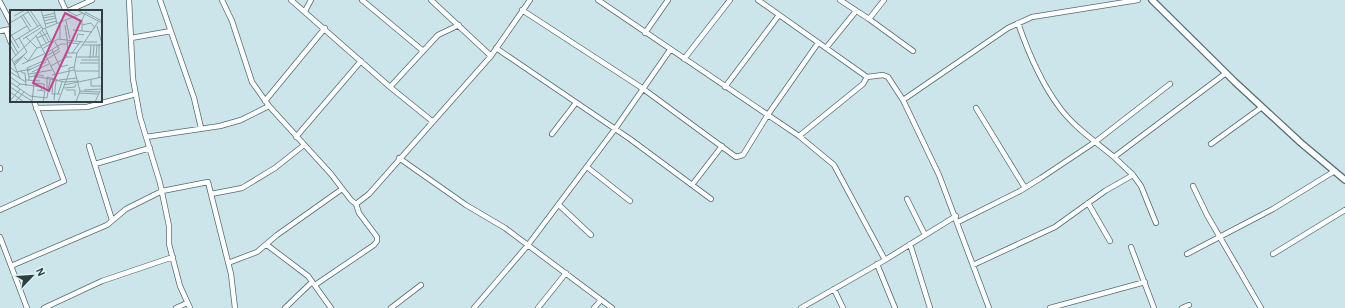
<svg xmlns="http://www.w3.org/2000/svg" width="1345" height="308" font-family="'Alegreya Sans',sans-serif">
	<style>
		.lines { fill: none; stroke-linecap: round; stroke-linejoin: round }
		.minor-casing { stroke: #556c71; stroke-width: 6 }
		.tertiary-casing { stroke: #556c71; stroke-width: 8 }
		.minor { stroke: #fff; stroke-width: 4.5 }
		.tertiary { stroke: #fff; stroke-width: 5.5 }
		.inset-road { fill: none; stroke: #8ea2a6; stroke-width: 1 }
		.view { fill: #c4448f; fill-opacity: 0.15; stroke: #c4448f; stroke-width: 2 }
		.inset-edge { fill: none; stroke: #333d3f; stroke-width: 2 }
	</style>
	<rect width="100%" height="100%" fill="#cbe5ea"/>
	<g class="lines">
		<defs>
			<path id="minor" d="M61,0L66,11
				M129,0L133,79L140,117L160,183L169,226V244L180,286L190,308
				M160,0L194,98L201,128
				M222,0L232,21L252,82L269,106L331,174L351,200L356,204L359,213L377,237V241L374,245L315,285
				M291,0L390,87L432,121
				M362,0L422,50
				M431,0L491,56
				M598,0L799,136L834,165L885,260
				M758,0L867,77
				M840,0L869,19L884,0
				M0,2L11,23
				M522,10L642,88L736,157L743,155L767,116L818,43
				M68,11L92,0
				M305,11L311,0
				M869,19L913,51
				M1018,23C1028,52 1041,83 1060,108C1074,127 1096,142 1114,157
				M6,30L11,43
				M0,31L11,29
				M645,33L668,0
				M131,38L171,31
				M496,48L630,139L711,199
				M826,48L856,11
				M684,59L730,0
				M390,87L438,35L459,25
				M725,87L779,15
				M903,100L1008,28L1032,17L1138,0
				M265,101L325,28
				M36,108L87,107L136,94
				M976,108L1025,188
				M552,134L575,104
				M799,136L863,84L867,77L883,75L888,77L903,100L939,175L989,308
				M146,137L220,126L241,120L269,106
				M296,137L361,61
				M1211,144L1262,107
				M89,146L112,220
				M399,158L466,205L505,228L612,308
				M95,164L150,148
				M587,167L630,201
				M0,168V169
				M692,185L722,146
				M1193,186L1207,215L1261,308
				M211,194L242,188L275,168L304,145
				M907,199L925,235
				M1088,203L1110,241
				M356,204L369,194L491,56L530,0
				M559,205L591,235
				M0,210L64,181L34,101
				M958,222L1020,191L1041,178L1095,142L1170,84
				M1156,223L1141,186L1133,175L1114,157L1226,73
				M0,237L27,308
				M910,244L930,308
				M267,245L308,276L331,308
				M1131,247L1154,308
				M1187,254L1273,209L1333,172
				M1273,254L1345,210
				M228,263L257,252L277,235L342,189
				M877,264L895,308
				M973,265L1055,227L1105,191L1133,175
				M11,266L107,225L126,209L162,191L208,182L231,274L235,308
				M834,289L843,308
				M44,308L102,281L173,257
				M176,308L187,303
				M285,308L312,282
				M391,308L421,285
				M474,308L528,245L615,129L670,50
				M538,308L566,273
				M594,308L601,300
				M801,308L885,260L956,216
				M1050,308L1145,282
				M1182,308L1189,305"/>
			<path id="tertiary" d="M1152,0L1235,82L1301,143L1345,180"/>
		</defs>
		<use href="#minor" class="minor-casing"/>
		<use href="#tertiary" class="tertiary-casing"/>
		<use href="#minor" class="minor"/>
		<use href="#tertiary" class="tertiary"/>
	</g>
	<g transform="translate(10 10)">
		<rect width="92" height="92" fill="#cbe5ea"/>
		<path class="inset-road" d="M17,0L28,17M20,0L33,19M31,0L36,17M44,0L47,14M56,0L67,6M67,0L92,13M75,2L92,11M13,5L21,17M4,6L15,0M11,6L20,21M33,6L45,3M33,8L45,6M34,11L46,8M56,11L60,29M0,13L18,2M35,14L47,11M55,15L57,29M72,15L81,13L85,18M87,16L92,34M32,20L39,32M63,20L82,22M72,21V10L75,3M30,22L36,33M0,23L9,38M0,26L17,16M26,26L45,64M16,27L27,38L31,37M27,28L38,23M0,29L8,43M13,29L32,17M50,29V13M57,29L58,43M66,30L68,24L74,25M4,31L30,15M57,32L69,34M74,32H87M0,35L6,46M72,35H92M31,36L41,31L35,18M32,39L48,29L73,32M42,40L50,57L58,55M62,43L71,31M35,44L51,34H58M36,46L49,39L45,32M14,47L18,51L27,38M57,47L56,43H67M66,47H89M83,47L84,35M86,47L87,35M80,48L81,35M2,49L10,69M37,49L50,41M71,50H89M0,51L33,19L73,3M4,52L14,45M70,53H89M4,54L17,42L9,28M12,54L34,44M5,55L15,44M41,56L57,47H62M0,57L6,62L21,59M11,60L12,63H15L16,76M17,61L36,52M65,61H89M0,62L16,72M22,62L39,54M19,64L42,60M42,65L64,60M0,67L10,74L7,77M19,67L17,58L38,49M89,68V34M16,70L30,71M19,70V67L24,66L55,72L69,71M49,70L67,68M81,70V76H92M43,71L42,84H50M0,72L20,86L37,88L40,70M24,73L34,74V79M10,74L32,77L31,80M54,75L92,67M0,77L22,91M54,78L65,77L66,74M37,79V67L48,70M27,80L35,81L33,92M56,80H65V86M74,80L92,79M70,81L90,82M0,82L14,92M69,83L88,84M48,84L52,72M44,90L46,71M0,91L10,79M6,91L14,82M22,92L25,64L34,66M48,92L59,63V58L64,57M66,92L70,81L64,58L67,43L88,12M85,92L90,81"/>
		<path class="view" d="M55,3L71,11L39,81L23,73Z"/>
		<rect width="92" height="92" class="inset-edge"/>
	</g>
	<g transform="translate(32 276) rotate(65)" stroke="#d8f2f7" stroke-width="3" paint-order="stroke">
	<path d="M0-3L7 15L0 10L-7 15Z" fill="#333d3f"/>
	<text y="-6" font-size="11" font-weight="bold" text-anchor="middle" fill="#333d3f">N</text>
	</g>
</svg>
